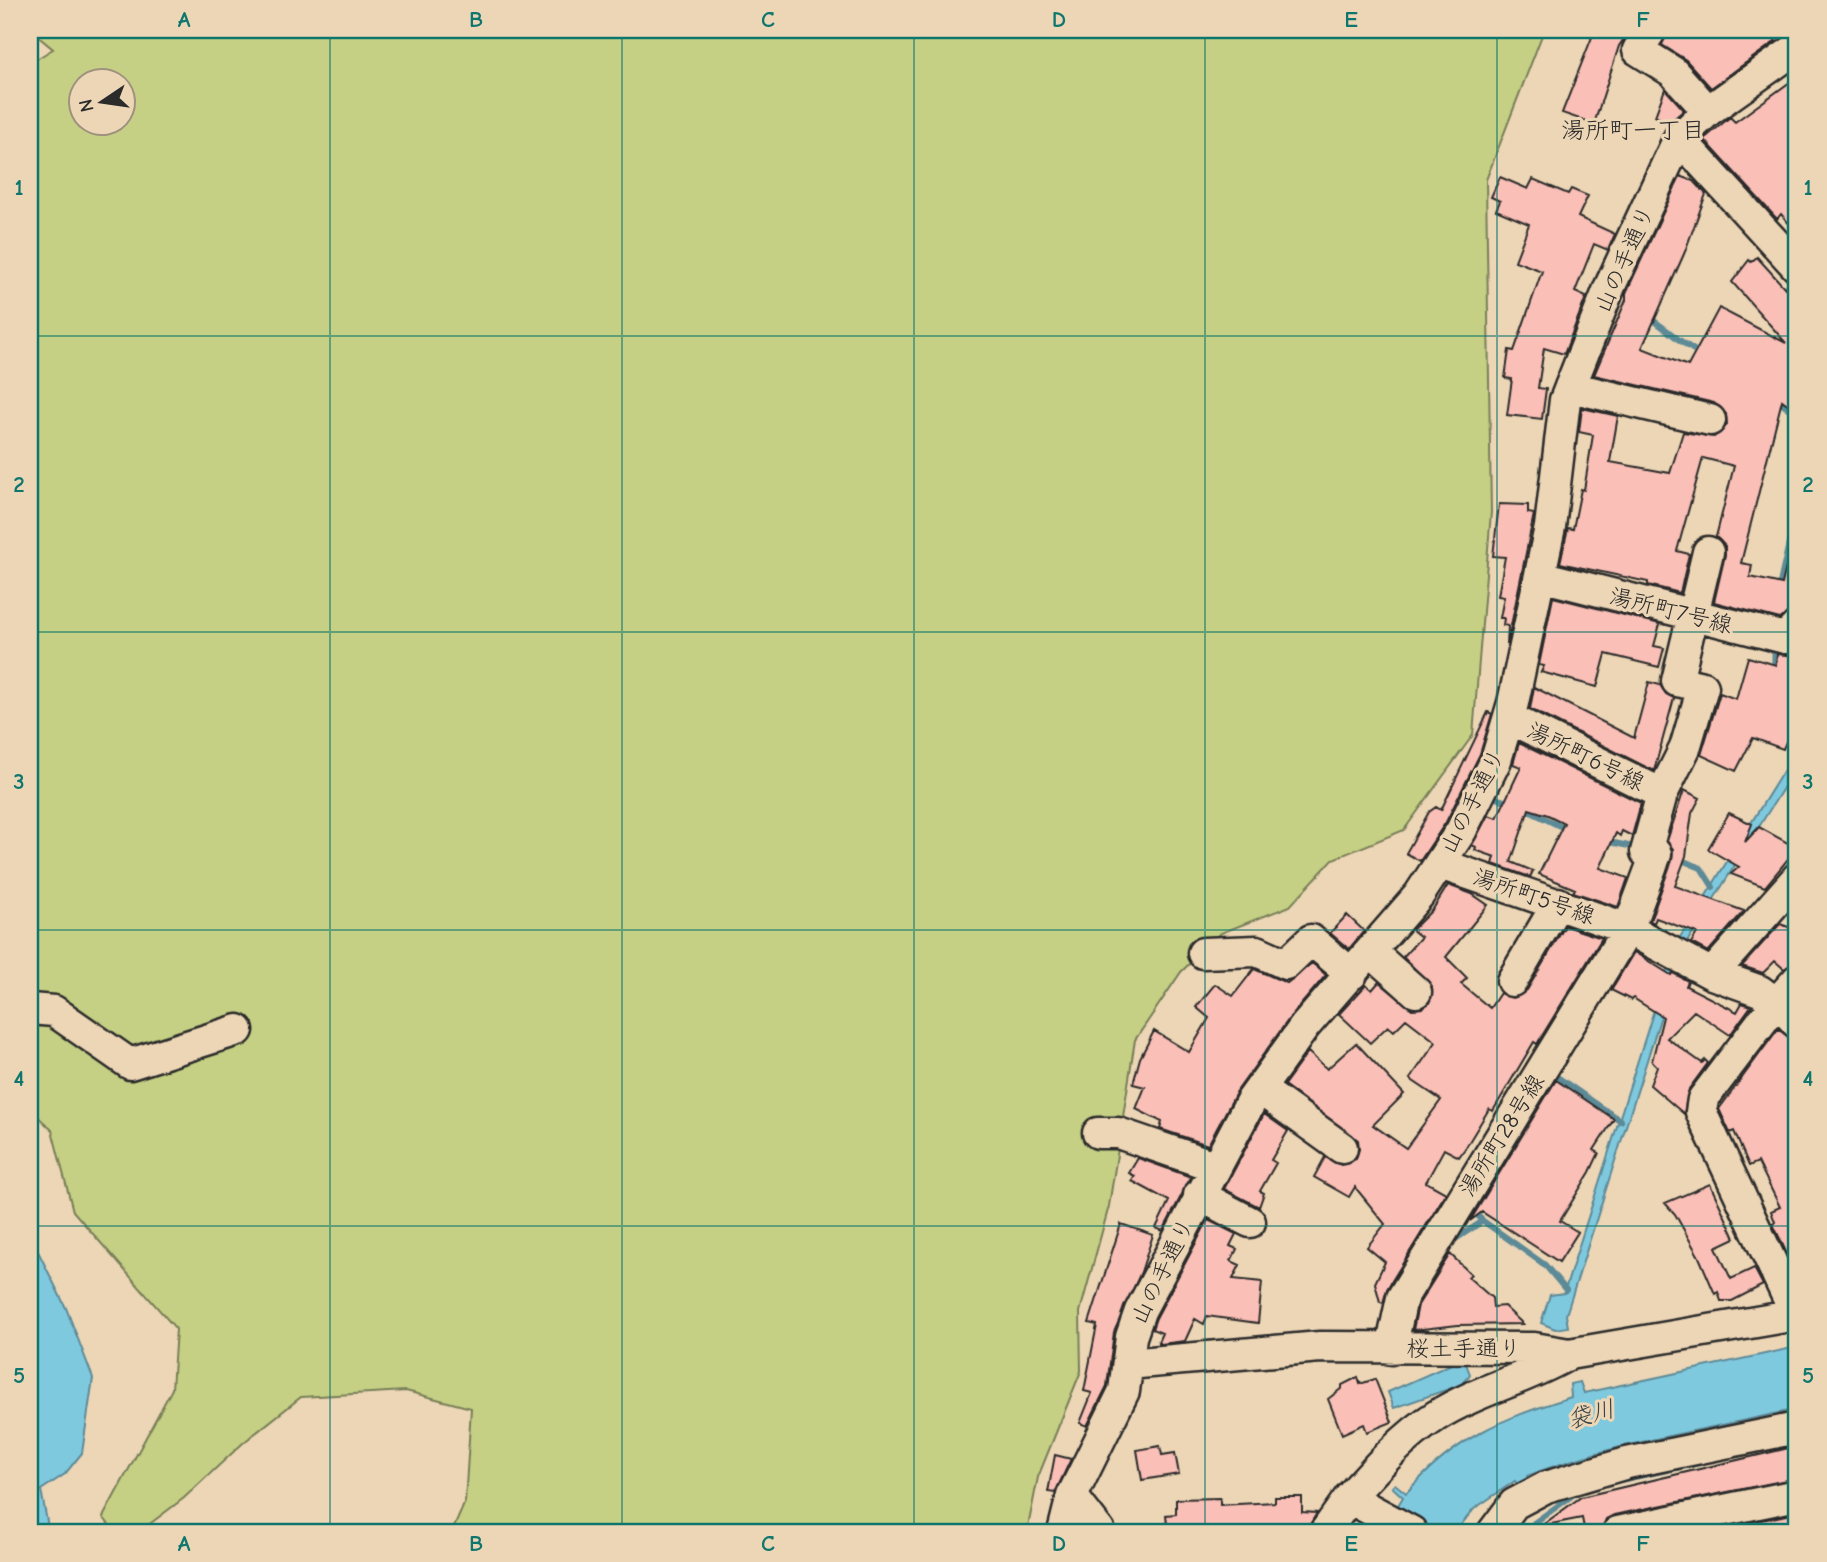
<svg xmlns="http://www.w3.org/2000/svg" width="1827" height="1562" font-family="'Comic Neue','Klee One',sans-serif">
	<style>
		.green { fill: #c5d084; stroke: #787e58; stroke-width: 2; fill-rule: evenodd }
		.water { fill: #7fc9df; stroke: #5d8a97; stroke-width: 2 }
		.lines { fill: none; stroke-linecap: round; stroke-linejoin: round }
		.stream { stroke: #5d8a97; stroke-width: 6 }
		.building { fill: #fabfb6; stroke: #2b2b2b; stroke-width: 2 }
		.minor-casing { stroke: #2b2b2b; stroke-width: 35 }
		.minor { stroke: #edd6b6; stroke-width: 30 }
		.grid { fill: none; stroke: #0f766e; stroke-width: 2; stroke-opacity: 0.55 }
		.labels { text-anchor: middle; stroke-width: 6; stroke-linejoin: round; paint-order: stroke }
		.street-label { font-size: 23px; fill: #2b2b2b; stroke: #edd6b6 }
		.neighbourhood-label { font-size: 24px; fill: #2b2b2b; stroke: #edd6b6 }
		.water-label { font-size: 24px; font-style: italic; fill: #384346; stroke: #edd6b6 }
		.neatline { fill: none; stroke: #0f766e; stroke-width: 2.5 }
		.grid-label { font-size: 23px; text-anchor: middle; font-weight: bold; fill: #0f766e }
	</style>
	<rect width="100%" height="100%" fill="#edd6b6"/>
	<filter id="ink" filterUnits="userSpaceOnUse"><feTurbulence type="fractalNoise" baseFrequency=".0143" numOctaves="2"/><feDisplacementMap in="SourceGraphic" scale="14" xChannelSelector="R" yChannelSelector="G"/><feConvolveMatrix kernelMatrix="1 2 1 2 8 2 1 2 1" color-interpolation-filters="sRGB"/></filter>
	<g filter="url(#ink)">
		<path class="green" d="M30,30H1544L1486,180L1491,512L1473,735L1404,830L1333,859L1290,906L1221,933L1181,972L1135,1040L1109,1206L1080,1312L1081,1371L1038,1477L1027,1532H452L465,1502L471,1408L406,1391L301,1397L243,1443L184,1498L139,1532H115L103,1517L172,1389L176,1329L73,1211L52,1130L30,1109V63L53,49ZM80,80H122V122H80Z"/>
		<path class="water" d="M1797,749V766L1682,950L1566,1315L1568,1327L1555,1329L1541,1323L1550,1295L1564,1293L1674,947Z
			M30,1235L66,1308L93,1378L82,1453L65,1474L41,1490L49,1532H30Z
			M1797,1347V1409C1707,1430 1614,1442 1527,1476L1530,1485L1520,1489L1515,1481L1474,1509L1455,1532H1382L1403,1497L1392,1487L1395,1484L1406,1493C1458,1436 1499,1420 1571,1397L1570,1384L1580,1382L1584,1393Z
			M1456,1362L1466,1364L1470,1374L1463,1384L1394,1408L1388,1392Z"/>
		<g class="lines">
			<path class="stream" d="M1648,317C1667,328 1681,344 1701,354
				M1776,400L1797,414
				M1778,592L1797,508
				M1774,672L1775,644
				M1489,796L1511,803
				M1521,807L1568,830
				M1605,841L1638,848
				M1662,852L1701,868L1713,887
				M1679,975L1695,981
				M1550,1072L1621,1121
				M1468,1206L1483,1221L1545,1265L1566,1290
				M1448,1244L1483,1221
				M1611,1482L1700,1463
				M1538,1526L1534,1523L1577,1492"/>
		</g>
		<path class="building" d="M1581,30H1630L1619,46L1594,124L1562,113L1592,37L1580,34Z
			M1668,30H1767L1776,41L1711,88L1686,60L1662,45Z
			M1797,77V233L1781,214L1777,219L1704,139L1730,117L1735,122Z
			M1665,89L1684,110L1669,123L1655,116Z
			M1680,176L1694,181L1706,194L1684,254L1642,348L1688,366L1719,308L1786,343L1732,282L1749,260L1751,262L1757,257L1785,288L1787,284L1797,292V411L1782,400L1741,563L1752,565L1750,577L1782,584L1790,550L1797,551V609L1780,619L1714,602L1725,555V546L1716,537L1734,466L1703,458L1677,551L1689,554L1680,593L1648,585V582L1560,563L1568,528L1573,529L1581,489L1584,490L1593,435L1579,432L1582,408L1618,416L1610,462L1670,473L1683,432L1714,437L1727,425L1726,414L1714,403L1594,375L1626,300V293Z
			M1500,177L1528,189L1533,179L1568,194L1571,189L1588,196L1578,217L1615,234L1608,250L1594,244L1575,292L1586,297L1564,354L1544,348L1538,388L1546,389L1542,419L1507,415L1512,379L1505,378L1509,350L1514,351L1542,271L1515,261L1529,224L1496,210L1500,201L1491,197Z
			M1499,504L1528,505V513L1534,514L1507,645L1508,626L1503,625L1504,618H1500L1504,597L1498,596L1505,557L1493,556Z
			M1553,597L1660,624L1654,646L1664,648L1659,667L1606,654L1597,687L1541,672L1544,666L1539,665Z
			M1777,654L1797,656V716L1783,749L1753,738L1736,771L1701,755L1720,693L1736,699L1748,657L1776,665Z
			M1649,682L1660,685L1666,694L1674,698L1654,771L1530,709L1534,687L1634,738Z
			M1488,712L1492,714L1480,754L1446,822L1420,861L1406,853L1429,812L1436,807L1441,810Z
			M1519,743L1641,803L1632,836L1622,831L1620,836L1616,833L1600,868L1628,878L1618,907L1573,892L1575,889L1539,874L1564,823L1548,815L1529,809L1511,862L1533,871L1530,877L1493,864L1495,857L1475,850L1476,847L1472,845L1488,815L1497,818L1521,767L1513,764Z
			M1684,790L1700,798L1692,813L1686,856L1675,886L1744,911L1708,952L1691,943L1697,933L1656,918L1654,923L1650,921L1672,860L1673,849L1667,841Z
			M1729,813L1752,824L1745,842L1759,827L1797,848L1765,887L1731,874L1739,867L1708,849Z
			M1448,885L1472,894L1488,905L1446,957L1467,978L1461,984L1490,1008L1500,993L1513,998L1527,990L1565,926L1602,938L1537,1044L1534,1042L1493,1111L1489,1109L1466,1147L1459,1157L1444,1149L1426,1182L1446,1193L1387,1289L1383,1303L1380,1302L1375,1283L1385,1262L1367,1247L1385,1224L1355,1187L1349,1197L1314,1177L1325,1157L1341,1165L1356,1159L1359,1149L1358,1140L1284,1085L1308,1052L1327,1069L1356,1043L1404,1094L1373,1125L1406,1148L1441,1100L1410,1079L1436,1042L1406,1019L1394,1031L1388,1026L1370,1043L1339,1014L1366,985L1372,990L1379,982L1412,1009L1422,1008L1429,1003L1432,986L1403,957L1421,937L1412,930L1433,909Z
			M1347,915L1364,931L1349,949L1330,933Z
			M1780,924L1797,930V963L1784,969L1775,961L1763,973L1742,966Z
			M1634,952L1671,975L1673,973L1688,981L1686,986L1737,1012L1742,1003L1751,1006L1730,1035L1694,1011L1667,1038L1702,1063L1705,1060L1708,1063L1689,1089L1684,1114L1650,1085L1657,1066L1652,1061L1663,1017L1633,998L1631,1000L1611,990Z
			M1312,963L1326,975L1291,1016L1237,1091L1208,1145L1160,1129L1162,1122L1136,1109L1145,1087L1133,1084L1140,1058L1154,1031L1189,1052L1209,1018L1196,1007L1215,984L1233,996L1254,969L1287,983Z
			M1778,1029L1791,1039L1797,1040V1104L1793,1106L1797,1115V1268L1794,1269L1773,1224L1775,1222L1771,1211L1780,1207L1758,1162L1749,1166L1734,1131L1730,1133L1719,1109Z
			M1556,1080L1614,1119L1594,1150L1599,1153L1590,1172L1560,1221L1578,1232L1559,1262L1482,1212L1470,1221Z
			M1264,1114L1288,1131L1271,1160L1276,1163L1260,1191L1264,1193L1259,1207L1224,1189Z
			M1138,1158L1191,1177L1163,1231L1156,1228L1169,1201L1132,1181L1135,1176L1129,1173Z
			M1710,1184L1735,1238L1716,1247L1731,1279L1754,1268L1763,1285L1732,1301H1721L1718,1292L1715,1294L1699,1257L1675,1214L1665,1203Z
			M1208,1220L1236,1234L1230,1246L1237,1249L1231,1261L1240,1265L1233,1279L1262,1282L1258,1323L1207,1316L1204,1324L1195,1319L1185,1341L1161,1344L1158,1342L1162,1333L1152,1329L1156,1318Z
			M1121,1224L1153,1235L1141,1272L1114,1332L1107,1386L1087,1426L1080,1423L1092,1393L1084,1391L1097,1325L1089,1323Z
			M1450,1254L1471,1274L1468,1277L1492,1298L1493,1307L1504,1306L1523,1324L1458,1325L1413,1330L1418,1305Z
			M1358,1377L1360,1384L1375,1379L1392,1422L1367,1432L1364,1424L1342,1434L1328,1399L1342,1388V1385Z
			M1160,1446L1162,1455L1175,1453L1179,1474L1142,1480L1137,1450Z
			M1797,1446V1478L1614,1515L1606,1519L1601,1532H1589V1528H1584L1582,1518L1541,1526L1581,1497Z
			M1055,1455L1071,1459L1055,1493L1048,1492Z
			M1275,1497H1302V1512L1317,1513L1309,1526L1303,1527V1532H1168L1166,1515L1176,1514V1499L1220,1498V1505L1275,1502Z
			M1797,1513V1532H1703Z"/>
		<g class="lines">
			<defs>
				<path id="minor" d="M1651,30L1638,50L1673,72L1708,111
					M1679,138L1797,267
					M1570,387L1710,420
					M1540,576L1785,638L1797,626
					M1509,718L1662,794
					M1442,861L1449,867L1628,929L1712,974L1760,991L1785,1010L1797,1023
					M1371,952L1416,992
					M1203,953L1257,951L1286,964L1311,940L1352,974
					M1712,974L1797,878
					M1512,981L1558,903
					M30,1009L54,1011L130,1064L238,1030
					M1260,1089L1342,1148
					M1098,1133H1118L1214,1166
					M1199,1195L1250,1222
					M1796,1315L1701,1112L1703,1099L1776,1003L1797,980
					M1391,1349L1402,1298L1628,929L1656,854L1646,852L1662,794L1685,748L1703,687L1677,681L1708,552
					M1128,1364L1320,1347L1534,1348L1569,1354L1797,1315
					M1072,1496L1100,1532
					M1063,1532L1072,1496L1124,1391L1131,1337L1140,1311L1251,1101L1305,1026L1419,895L1461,831L1496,760L1513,703L1550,527L1565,400L1610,286L1679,138L1708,111L1797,48
					M1325,1532L1349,1498
					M1412,1532L1349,1498C1374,1470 1403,1437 1436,1416C1477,1390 1527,1379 1569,1354
					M1493,1532L1514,1504L1546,1487L1627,1463L1797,1428
					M1618,1532L1797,1495"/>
			</defs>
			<use href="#minor" class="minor-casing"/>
			<use href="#minor" class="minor"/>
		</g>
	</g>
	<path class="grid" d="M330,30V1532M622,30V1532M914,30V1532M1205,30V1532M1497,30V1532M30,336H1797M30,632H1797M30,930H1797M30,1226H1797"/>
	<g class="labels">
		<g class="street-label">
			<text transform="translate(1624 259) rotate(-66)" y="8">山の手通り</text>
			<text transform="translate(1671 610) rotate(14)" y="8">湯所町7号線</text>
			<text transform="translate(1586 756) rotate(26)" y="8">湯所町6号線</text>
			<text transform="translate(1472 801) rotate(-63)" y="8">山の手通り</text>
			<text transform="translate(1534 896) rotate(19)" y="8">湯所町5号線</text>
			<text transform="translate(1501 1135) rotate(-58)" y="8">湯所町28号線</text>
			<text transform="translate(1162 1271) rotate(-64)" y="8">山の手通り</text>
			<text x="1464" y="1356">桜土手通り</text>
		</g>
		<g class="neighbourhood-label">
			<text x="1633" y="138">湯所町一丁目</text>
		</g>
		<g class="water-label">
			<text transform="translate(1591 1414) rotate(-15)" y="8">袋川</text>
		</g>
	</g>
	<rect width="1827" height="1562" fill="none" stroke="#edd6b6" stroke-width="77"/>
	<g transform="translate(102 102) rotate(257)"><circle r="33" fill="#edd6b6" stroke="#9f927e" stroke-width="2"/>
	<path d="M0-5L12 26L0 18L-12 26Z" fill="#2b2b2b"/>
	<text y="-10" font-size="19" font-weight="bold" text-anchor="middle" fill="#2b2b2b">N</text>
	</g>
	<rect x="38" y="38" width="1750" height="1486" class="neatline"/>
	<g class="grid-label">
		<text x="184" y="27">A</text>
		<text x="476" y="27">B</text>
		<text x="768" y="27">C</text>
		<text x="1059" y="27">D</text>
		<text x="1351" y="27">E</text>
		<text x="1643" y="27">F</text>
		<text x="19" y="195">1</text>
		<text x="1808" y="195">1</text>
		<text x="19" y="492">2</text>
		<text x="1808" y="492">2</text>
		<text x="19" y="789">3</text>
		<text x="1808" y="789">3</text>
		<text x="19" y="1086">4</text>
		<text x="1808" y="1086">4</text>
		<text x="19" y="1383">5</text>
		<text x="1808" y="1383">5</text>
		<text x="184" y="1551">A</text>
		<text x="476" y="1551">B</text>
		<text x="768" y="1551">C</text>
		<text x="1059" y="1551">D</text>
		<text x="1351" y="1551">E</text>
		<text x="1643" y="1551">F</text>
	</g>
</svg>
